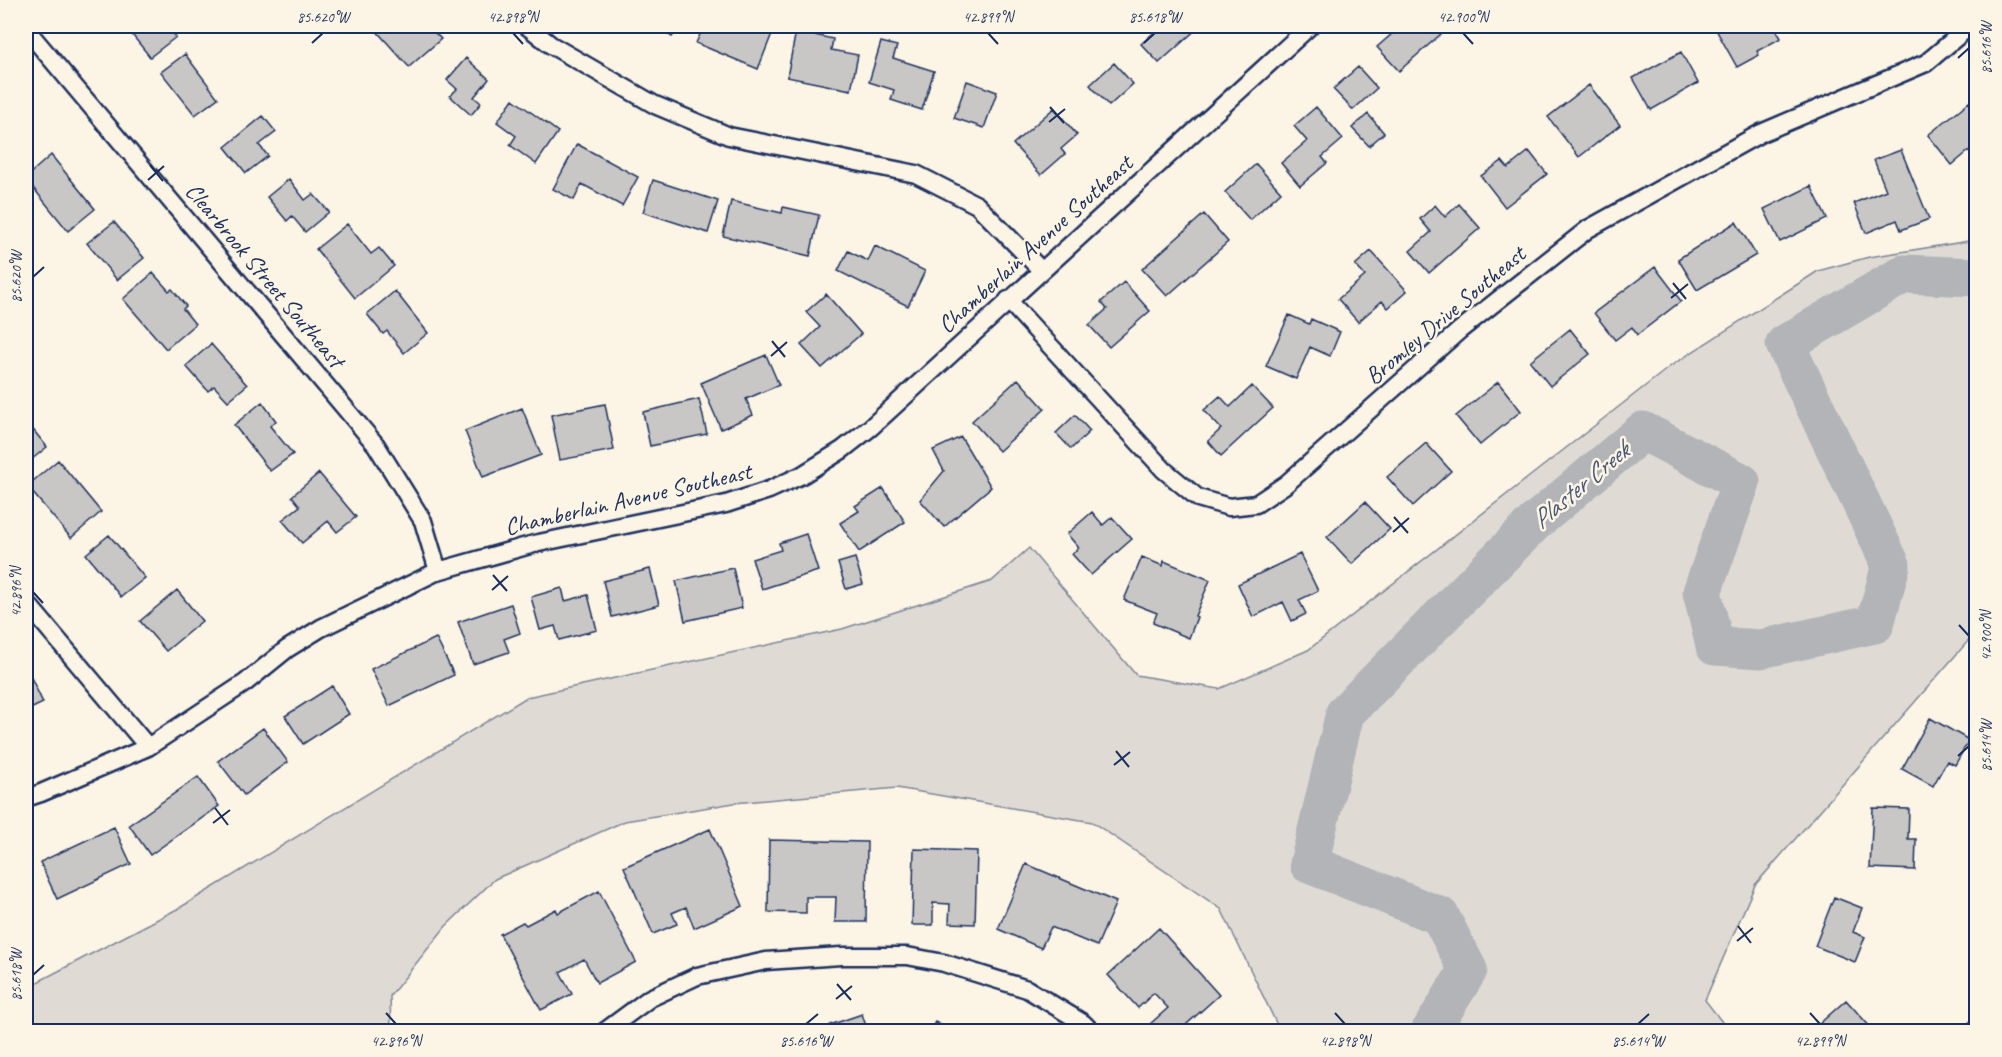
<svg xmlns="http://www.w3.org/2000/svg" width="2002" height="1057" font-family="Caveat,sans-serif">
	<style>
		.green { fill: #dfdbd4; stroke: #7d8599; stroke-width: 1.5 }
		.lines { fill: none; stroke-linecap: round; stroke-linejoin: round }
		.river { stroke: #b2b4b8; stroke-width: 39 }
		.building { fill: #c8c7c6; stroke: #1b2f5e; stroke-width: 1.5 }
		.street-casing { stroke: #1b2f5e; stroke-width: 21 }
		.street { stroke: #fcf5e5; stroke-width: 16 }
		.ticks { fill: none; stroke: #1b2f5e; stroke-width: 2 }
		.labels { text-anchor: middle; stroke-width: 5; stroke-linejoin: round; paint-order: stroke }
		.street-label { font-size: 24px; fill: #1b2f5e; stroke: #fcf5e5 }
		.water-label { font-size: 26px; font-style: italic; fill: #485779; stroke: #fcf5e5 }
		.neatline { fill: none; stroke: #1b2f5e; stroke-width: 2 }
		.ticks-label { font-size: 15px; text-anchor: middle; fill: #1b2f5e }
	</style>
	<rect width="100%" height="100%" fill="#fcf5e5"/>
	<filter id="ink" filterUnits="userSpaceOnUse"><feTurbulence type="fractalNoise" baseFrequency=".0167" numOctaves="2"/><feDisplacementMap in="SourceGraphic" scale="12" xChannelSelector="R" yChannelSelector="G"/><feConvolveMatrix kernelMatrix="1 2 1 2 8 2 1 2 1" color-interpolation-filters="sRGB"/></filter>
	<g filter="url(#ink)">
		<path class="green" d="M1976,240V632L1755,885L1705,1000L1729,1031H1280L1221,909L1092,822L897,788L734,803L625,821L495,879L446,926L390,996L391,1031H26V988L181,907L527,697L842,629L992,581L1029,548L1136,675L1219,689L1308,650L1672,365L1818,271L1869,257Z"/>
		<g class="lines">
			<path class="river" d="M1430,1032L1468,970L1440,916L1309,864L1345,713L1534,523L1643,431L1741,482L1702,592L1715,646L1761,649L1875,624L1891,565L1785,344L1904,274L1976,277"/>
		</g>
		<path class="building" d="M125,26H167L176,37L150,57Z
			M372,26H428L441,39L409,67Z
			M655,26H680L672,37Z
			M704,26H759L773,31L758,69L696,43Z
			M1161,26H1160H1200L1159,63L1141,44Z
			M1401,26H1433L1441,34L1399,71L1377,47Z
			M1714,26H1774L1781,38L1757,51L1759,55L1737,67Z
			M796,31L833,39L831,50L858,55L851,90L787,77Z
			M881,42L897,46L893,58L934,71L922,110L891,100L894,90L869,82Z
			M1681,52L1698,83L1651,110L1633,78Z
			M185,54L218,98L195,115L161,72Z
			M466,58L489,79L474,97L481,103L471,115L450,96L457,89L447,80Z
			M1114,63L1133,84L1109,106L1090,85Z
			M1358,67L1377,88L1353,110L1333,89Z
			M967,81L997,92L984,128L954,118Z
			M1589,85L1620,125L1579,157L1548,117Z
			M513,99L558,132L536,164L510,145L516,136L497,122Z
			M1969,102L1976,112V145L1952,165L1928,135Z
			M1316,107L1343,139L1322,157L1327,163L1300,186L1281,163L1307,141L1294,126Z
			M1054,108L1077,135L1061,149L1065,154L1041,175L1013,144Z
			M1368,114L1384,133L1369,146L1352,128Z
			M263,116L276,132L259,145L268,156L246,173L225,147Z
			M577,144L638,177L622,206L582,184L574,200L553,189Z
			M1901,150L1929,219L1901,230L1897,220L1866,233L1854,203L1886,190L1874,160Z
			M1529,151L1547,174L1505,207L1481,176L1502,161L1508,168Z
			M51,155L95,209L68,231L26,179V177Z
			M1256,164L1281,192L1250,220L1225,192Z
			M289,179L305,200L313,194L329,212L305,232L292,216L287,221L267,197Z
			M653,180L718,201L708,233L643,212Z
			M1811,186L1827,219L1780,242L1764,209Z
			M731,201L782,213L783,207L819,215L810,256L723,236Z
			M1459,204L1480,228L1429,273L1410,251L1431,232L1420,219L1435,205L1445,217Z
			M1204,214L1228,242L1167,296L1142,269Z
			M114,222L144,258L117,280L87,243Z
			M1736,222L1756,255L1697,290L1678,259Z
			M347,224L371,254L379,248L394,266L355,298L316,249Z
			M875,246L925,271L908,306L838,271L848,251L868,261Z
			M1371,251L1407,291L1388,308L1382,301L1358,322L1338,299L1365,276L1355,265Z
			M1655,267L1681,301L1637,335L1632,327L1615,340L1594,313Z
			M153,273L169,291L172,289L186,306L183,309L195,324L166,349L123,299Z
			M1124,282L1150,311L1109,347L1089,325L1107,309L1101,302Z
			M395,291L428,333L404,353L387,331L383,334L367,314Z
			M826,294L861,334L822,368L801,345L820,327L806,312Z
			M1289,315L1309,324L1311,319L1340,332L1330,356L1310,347L1296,379L1266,366Z
			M1570,329L1590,354L1550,386L1530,361Z
			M211,344L247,385L228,401L214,386L208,391L186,366Z
			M766,355L779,385L746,399L753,415L721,429L701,383Z
			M1018,379L1045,409L999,451L972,421Z
			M1498,382L1521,411L1480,445L1456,416Z
			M1252,386L1273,408L1221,456L1208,441L1221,429L1204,410L1220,396L1230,407Z
			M699,399L707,434L650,446L643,412Z
			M262,402L276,421L270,426L293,454L270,471L234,425Z
			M605,404L614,450L560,460L551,415Z
			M522,408L541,455L483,477L465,431Z
			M1075,415L1090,431L1071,449L1056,433Z
			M26,421L47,447L26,464Z
			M961,437L991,487L944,527L920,500L944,471L933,450Z
			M1426,443L1451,471L1413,506L1387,477Z
			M58,460L101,512L71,538L27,486Z
			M319,473L356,517L337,532L328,521L302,543L282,520L300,506L292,496Z
			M883,488L905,522L859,552L840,523L859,511L855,506Z
			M1365,502L1390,529L1352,564L1327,537Z
			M1092,512L1103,525L1112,517L1132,539L1091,575L1072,554L1079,548L1067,534Z
			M806,534L818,571L762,589L752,559L781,550L779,543Z
			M109,535L145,578L121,597L86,554Z
			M1300,554L1318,591L1299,600L1306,614L1292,621L1283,602L1253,617L1238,584Z
			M1142,557L1163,566L1164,561L1210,580L1195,616L1197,617L1189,638L1153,623L1157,613L1124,600Z
			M855,558L863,584L846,589L838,563Z
			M733,568L742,608L685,621L676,581Z
			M650,569L659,605L612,617L603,581Z
			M562,588L565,601L588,595L597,630L559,640L555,626L540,630L531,597Z
			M177,590L202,621L166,651L140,621Z
			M511,604L520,633L504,639L509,652L473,664L458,622Z
			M436,638L454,675L389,706L371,669Z
			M28,671L43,703L26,711V672Z
			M332,686L349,714L303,744L285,716Z
			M1930,718L1969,740L1955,765L1947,761L1933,786L1902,769Z
			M263,728L288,762L244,795L218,761Z
			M198,777L219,806L150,855L129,825Z
			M1873,808L1909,809L1908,839H1916L1915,870L1870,868Z
			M114,827L131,864L57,899L40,862Z
			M710,829L743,906L694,928L686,907L672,913L677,924L653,934L624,867Z
			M769,840L867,842L866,922H835L836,897H806V913L768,912Z
			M914,849L977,851L975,924L949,923L950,904L933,903V925H912Z
			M1026,864L1116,902L1097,946L1051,927L1041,948L998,929Z
			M599,891L636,962L597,983L584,959L560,972L572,994L541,1010L500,934L523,922L526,925L556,909L558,913Z
			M1834,897L1862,908L1853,932L1865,937L1855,962L1815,946Z
			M1159,928L1219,995L1178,1032H1157L1150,1024L1168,1008L1154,993L1138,1008L1108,975Z
			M1846,1000L1873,1030L1877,1027L1881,1032H1824L1818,1025Z
			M862,1014L868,1032H826L832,1030L830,1025Z
			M1976,1016V1032H1961L1960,1031Z
			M935,1022L953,1032H929Z"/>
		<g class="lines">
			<defs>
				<path id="street" d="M527,26L551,45L655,105L729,136L916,174L977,205L1041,270
					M26,29L376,445L423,521L438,571
					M1008,300L1164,470L1198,498L1229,507L1256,504L1286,484L1460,330L1588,229L1761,133L1926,63L1970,26
					M26,602L148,747
					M26,798L41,793L148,747L245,683L287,649L321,628L438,571L534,544L726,504L769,490L802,475L842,450L870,428L1310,26
					M604,1032L650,998L697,976L766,961L841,956H907L944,963L1027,989L1083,1023L1092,1032"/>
			</defs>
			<use href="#street" class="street-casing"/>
			<use href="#street" class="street"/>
		</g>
	</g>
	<path class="ticks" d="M513,33L523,44M988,33L998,44M1463,33L1473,44M312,43L323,33M1144,43L1155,33M1958,58L1969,48M1050,107L1064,123M1049,122L1065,109M150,165L163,181M148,180L164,166M33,277L44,267M1673,283L1686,299M1671,298L1688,284M772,341L785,357M771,356L787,342M1394,517L1408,533M1393,532L1409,518M493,575L507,591M492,590L508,576M33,592L43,603M1959,625L1969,636M1116,751L1129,767M1958,756L1969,746M1114,765L1130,752M215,808L228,825M213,823L230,810M1738,926L1751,943M1737,941L1753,928M33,975L44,965M837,984L851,1000M836,999L852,986M386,1013L396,1024M1335,1013L1345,1024M1810,1013L1820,1024M806,1024L818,1014M1638,1024L1649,1014"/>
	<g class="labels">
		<g class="street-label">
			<text transform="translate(1035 244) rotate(-42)" y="8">Chamberlain Avenue Southeast</text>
			<text transform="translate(265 275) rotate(50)" y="8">Clearbrook Street Southeast</text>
			<text transform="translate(1445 315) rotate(-40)" y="8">Bromley Drive Southeast</text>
			<text transform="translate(628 499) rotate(-13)" y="8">Chamberlain Avenue Southeast</text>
		</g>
		<g class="water-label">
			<text transform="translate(1580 485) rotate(-40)" y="9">Plaster Creek</text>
		</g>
	</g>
	<rect width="2002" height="1057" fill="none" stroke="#fcf5e5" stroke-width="66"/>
	<rect x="33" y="33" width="1936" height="991" class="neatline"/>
	<g class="ticks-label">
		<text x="323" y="22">85.620°W</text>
		<text x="513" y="22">42.898°N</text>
		<text x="988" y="22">42.899°N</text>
		<text x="1155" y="22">85.618°W</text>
		<text x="1463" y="22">42.900°N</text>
		<text transform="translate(1986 48) rotate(-90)" y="5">85.616°W</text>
		<text transform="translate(16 277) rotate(-90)" y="5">85.620°W</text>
		<text transform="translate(16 592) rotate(-90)" y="5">42.896°N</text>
		<text transform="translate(1986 636) rotate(-90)" y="5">42.900°N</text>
		<text transform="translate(1986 746) rotate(-90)" y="5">85.614°W</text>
		<text transform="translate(16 975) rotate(-90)" y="5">85.618°W</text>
		<text x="396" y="1046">42.896°N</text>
		<text x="806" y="1046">85.616°W</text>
		<text x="1345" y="1046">42.898°N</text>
		<text x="1638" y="1046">85.614°W</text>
		<text x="1820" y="1046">42.899°N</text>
	</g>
</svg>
